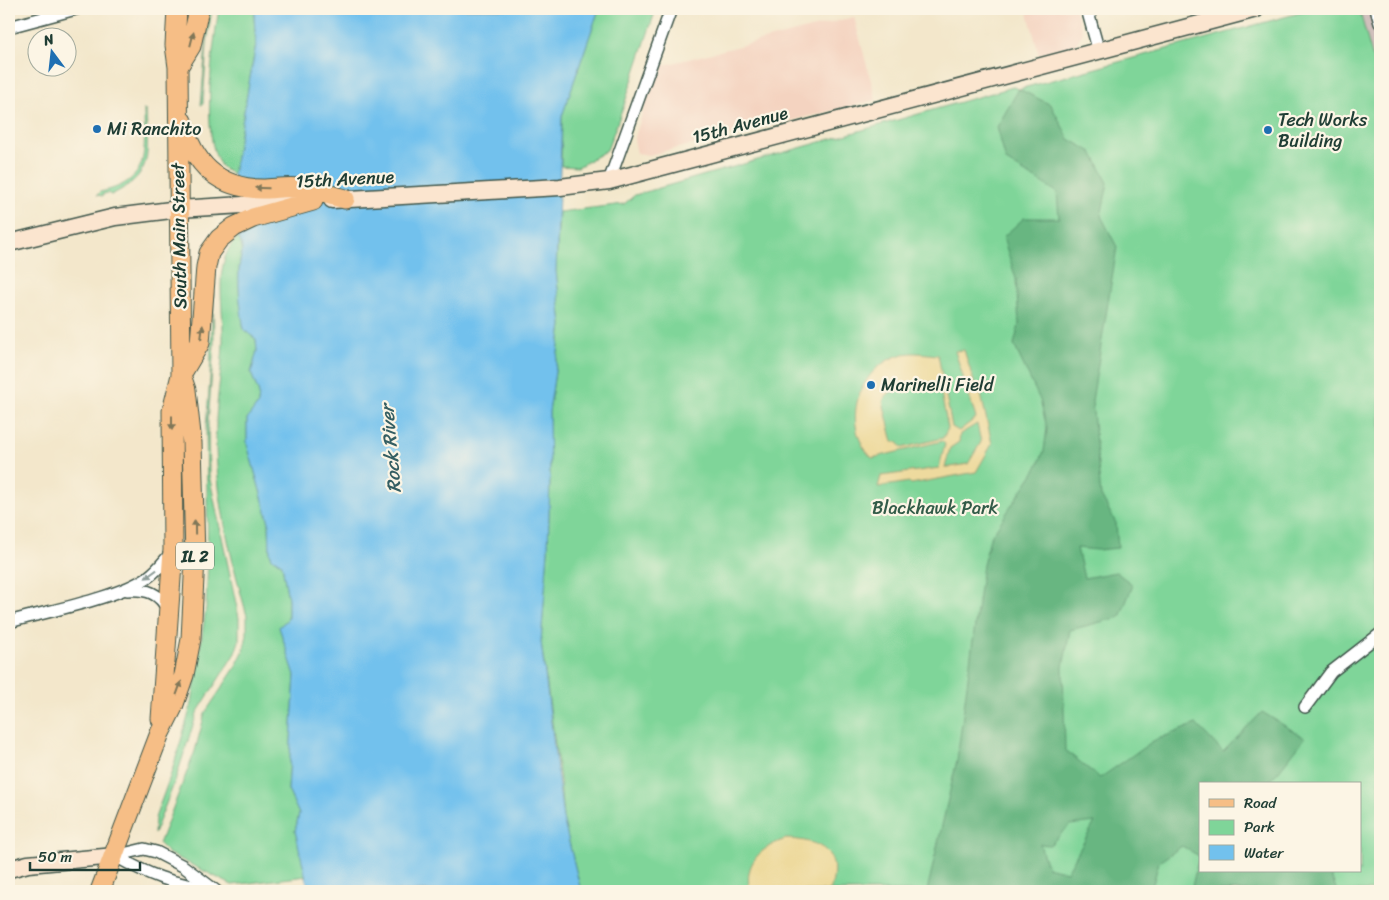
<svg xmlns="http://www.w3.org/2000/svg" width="1389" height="900" font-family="Sriracha,sans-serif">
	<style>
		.built { fill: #f4d3c0 }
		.industrial { fill: #d0c0bc }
		.green { fill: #7fd599; stroke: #4f8966; fill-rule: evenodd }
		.forest { fill: #67b681; stroke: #437a5a; fill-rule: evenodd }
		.sand { fill: #eeda9e; stroke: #868c69; fill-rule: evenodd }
		.water { fill: #72c1ed; stroke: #487f90 }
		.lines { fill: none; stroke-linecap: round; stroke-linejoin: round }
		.street-casing { stroke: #3f564b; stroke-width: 14 }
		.secondary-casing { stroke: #3f564b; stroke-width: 19 }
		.primary-casing { stroke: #3f564b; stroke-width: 21 }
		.street { stroke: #fff; stroke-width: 11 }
		.secondary { stroke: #fbe5cf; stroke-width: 16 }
		.primary { stroke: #f6be86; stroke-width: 19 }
		.oneway { fill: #807759 }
		.oneway2 { fill: #8f9e9a }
		.poi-dot { fill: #1f6fb2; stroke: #fcf5e5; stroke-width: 2 }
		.labels { text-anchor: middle; stroke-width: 4.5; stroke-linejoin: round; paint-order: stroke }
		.shield { fill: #fcf5e5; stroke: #617469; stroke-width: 1 }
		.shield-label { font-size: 16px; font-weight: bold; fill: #1f3d34 }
		.poi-label { font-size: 18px; fill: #1f3d34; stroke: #fcf5e5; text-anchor: start }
		.street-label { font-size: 18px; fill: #1f3d34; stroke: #fcf5e5 }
		.park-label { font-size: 18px; fill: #325b48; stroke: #fcf5e5 }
		.water-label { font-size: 19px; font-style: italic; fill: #345e62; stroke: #fcf5e5 }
	</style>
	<rect width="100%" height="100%" fill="#fcf5e5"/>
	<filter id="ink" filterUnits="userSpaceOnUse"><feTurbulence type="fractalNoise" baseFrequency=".02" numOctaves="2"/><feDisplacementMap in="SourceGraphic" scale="10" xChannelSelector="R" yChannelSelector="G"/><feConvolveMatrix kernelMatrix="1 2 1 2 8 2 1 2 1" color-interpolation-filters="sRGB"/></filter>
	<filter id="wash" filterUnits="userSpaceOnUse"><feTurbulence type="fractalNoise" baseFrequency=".0096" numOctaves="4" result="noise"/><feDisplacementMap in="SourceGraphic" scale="20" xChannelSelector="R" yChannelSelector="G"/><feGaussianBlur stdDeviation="1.12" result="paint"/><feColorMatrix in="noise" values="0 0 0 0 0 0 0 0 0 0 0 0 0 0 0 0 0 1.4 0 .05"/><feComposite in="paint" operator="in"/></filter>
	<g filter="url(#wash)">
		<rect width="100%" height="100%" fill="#f3e7cb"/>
		<path class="built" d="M1027,9H1075L1083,33L1075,45L1039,55Z
			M854,17L876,100L649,155L637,153L634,140L657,67Z"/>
		<path class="industrial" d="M1359,9H1380V84Z"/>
		<path class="green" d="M209,9H212L207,43L203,104L201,105Z
			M219,9H258L254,17L256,44L233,174C229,172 224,170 221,166C200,137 213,44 219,9Z
			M599,9H656L623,108L607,150L578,167L561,166L562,116Z
			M1314,9H1359L1380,84V891H581L563,818L560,780L541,642L548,551L550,479L549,412L562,325L556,271L559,212L624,204L635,195L1013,87L1019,89ZM1200,784H1360V871H1200Z
			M144,109L146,112C148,155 154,174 111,195L108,193L103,194V196L97,195L100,192C152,181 144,152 144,109Z
			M238,237C246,249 239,258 239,271C238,290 241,311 244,330L256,339L257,351L251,373L259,393L258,404L247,419V444L269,522L270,553L272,558L282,564L288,599V619L279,627L295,675L288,790L299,814L295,831L307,876L232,885L168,853L159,844L195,751L205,713L235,668L243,652L247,635V616C230,555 214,490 216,426C216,394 224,363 223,331C223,301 213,260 238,237Z
			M213,293L214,344L208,423L209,475L239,618V641L235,653L197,713L175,781L154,834L155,818L172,771L192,703L206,608L208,558L206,426L210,379Z"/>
		<path class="forest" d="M1019,89L1051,105L1069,139L1092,152L1108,183L1101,216L1117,247L1092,401L1101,496L1116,523L1118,548L1097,550L1077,548L1084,578L1116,572L1133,585L1120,617L1070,630L1063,667L1065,750L1100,778L1153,741L1196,724L1223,752L1262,712L1305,738L1278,772L1266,784H1200V871H1329L1337,891H1191L1199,856L1182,846L1159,862L1151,891H927L957,760L983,565L990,538L1036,469L1044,451L1047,428L1040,400L1014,345L1019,324L1016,279L1003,237L1024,218H1059L1057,192L1006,161L997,127ZM1095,822L1067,872L1047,867L1040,844L1050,845L1070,825Z"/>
		<path class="sand" d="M964,350L976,388L980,390L992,444L976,472L911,484L909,482L878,487L881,476L939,468L945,444L942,441L872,458C840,425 857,368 900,355C913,351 925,354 938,355L952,427L959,431L976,418L955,351ZM932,382L933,386L940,388L948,428L943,438L902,448L898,442H893L883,402C888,385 917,385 932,382ZM977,424L981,442L968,464L945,468L950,448L959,442L960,434Z
			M786,839C821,840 843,852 830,891H750C743,863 761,847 786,839Z"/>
		<path class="water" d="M256,9H599L562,116L556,271L562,325L549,412L550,479L548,551L541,642L563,818L581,891H309L295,831L299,814L288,790L295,675L279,627L288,619V599L282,564L272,558L270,553L269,522L247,444V419L258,404L259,393L251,373L257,351L256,339L244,330C241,311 238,290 239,271C239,258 246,249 238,237L233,174L256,44L254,17Z"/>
	</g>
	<g filter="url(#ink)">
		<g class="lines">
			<defs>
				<path id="street" d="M1087,9L1099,52
					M1376,9L1380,23
					M9,27L76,9
					M609,181L671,9
					M127,590C146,589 160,592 168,611
					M9,622C47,611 116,599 148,577C158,570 164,561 172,552
					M1305,707L1331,672L1380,634
					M115,856L144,849L156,852L183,866L216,891
					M115,856C147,874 173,885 210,888"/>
				<path id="secondary" d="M332,200L560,187L609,181L1256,9
					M9,243L115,217L179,209L292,202
					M9,869L28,864L115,856"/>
				<path id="primary" d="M178,67L191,46L199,9
					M182,121C193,163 217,188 262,189C274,189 288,186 300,188C315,190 330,195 345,199
					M161,719L173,550L172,411L181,375L200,343L206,267L209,253L219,239L234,227L253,218L313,201
					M100,891L160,733L173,707L184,675L191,639L195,557L192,443L186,390L181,375L178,67L175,45L177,9"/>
			</defs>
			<use href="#street" class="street-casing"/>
			<use href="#secondary" class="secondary-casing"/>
			<use href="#primary" class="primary-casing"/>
			<use href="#street" class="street"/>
			<use href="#secondary" class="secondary"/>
			<use href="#primary" class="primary"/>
		</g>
		<defs><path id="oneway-solid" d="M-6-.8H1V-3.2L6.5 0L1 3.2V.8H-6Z" transform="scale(1.25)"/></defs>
		<g class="oneway">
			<use href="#oneway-solid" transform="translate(192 39) rotate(-76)"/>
			<use href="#oneway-solid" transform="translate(262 188) rotate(-179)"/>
			<use href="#oneway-solid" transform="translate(202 332) rotate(-83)"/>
			<use href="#oneway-solid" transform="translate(172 423) rotate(90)"/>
			<use href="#oneway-solid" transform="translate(195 527) rotate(-91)"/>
			<use href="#oneway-solid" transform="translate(179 688) rotate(-70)"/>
		</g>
		<use class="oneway2" href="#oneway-solid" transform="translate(151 574) rotate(144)"/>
	</g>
	<g class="poi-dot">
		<circle cx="97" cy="129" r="5"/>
		<circle cx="1268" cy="130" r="5"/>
		<circle cx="871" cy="385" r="5"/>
	</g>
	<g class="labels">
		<rect class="shield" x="176" y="542.5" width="38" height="27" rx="4"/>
		<g class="shield-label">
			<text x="195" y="562">IL 2</text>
		</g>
		<g class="poi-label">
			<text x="1278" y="126">Tech Works<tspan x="1278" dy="21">Building</tspan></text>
			<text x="107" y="135">Mi Ranchito</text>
			<text x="881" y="391">Marinelli Field</text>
		</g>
		<g class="street-label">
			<text transform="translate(740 125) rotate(-15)" y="6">15th Avenue</text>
			<text transform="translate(345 179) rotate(-3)" y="6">15th Avenue</text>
			<text transform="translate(179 236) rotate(-91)" y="6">South Main Street</text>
		</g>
		<g class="park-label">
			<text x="935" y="514">Blackhawk Park</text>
		</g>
		<g class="water-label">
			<text transform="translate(390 449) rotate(-95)" y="7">Rock River</text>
		</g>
	</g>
	<rect width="1389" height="900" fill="none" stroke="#fcf5e5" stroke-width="30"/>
	<rect x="1199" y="782" width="162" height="90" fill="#fcf5e5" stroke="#a4ab9e"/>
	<rect x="1209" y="799" width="25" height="8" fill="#f6be86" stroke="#a4ab9e"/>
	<text x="1244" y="808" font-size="15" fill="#1f3d34">Road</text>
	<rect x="1209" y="820" width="25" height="15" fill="#7fd599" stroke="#a4ab9e"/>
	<text x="1244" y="832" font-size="15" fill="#1f3d34">Park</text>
	<rect x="1209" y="845" width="25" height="15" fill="#72c1ed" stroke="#a4ab9e"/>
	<text x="1244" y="858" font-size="15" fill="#1f3d34">Water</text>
	<g transform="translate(52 52) rotate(345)"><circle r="24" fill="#fcf5e5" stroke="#a4ab9e"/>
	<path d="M0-4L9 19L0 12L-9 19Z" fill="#1f6fb2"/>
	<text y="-8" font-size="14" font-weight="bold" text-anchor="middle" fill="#1f3d34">N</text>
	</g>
	<path d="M30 862v8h110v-8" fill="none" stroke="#1f3d34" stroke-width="2.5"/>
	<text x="38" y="862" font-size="15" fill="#1f3d34" stroke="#fcf5e5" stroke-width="4" paint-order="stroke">50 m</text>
</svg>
